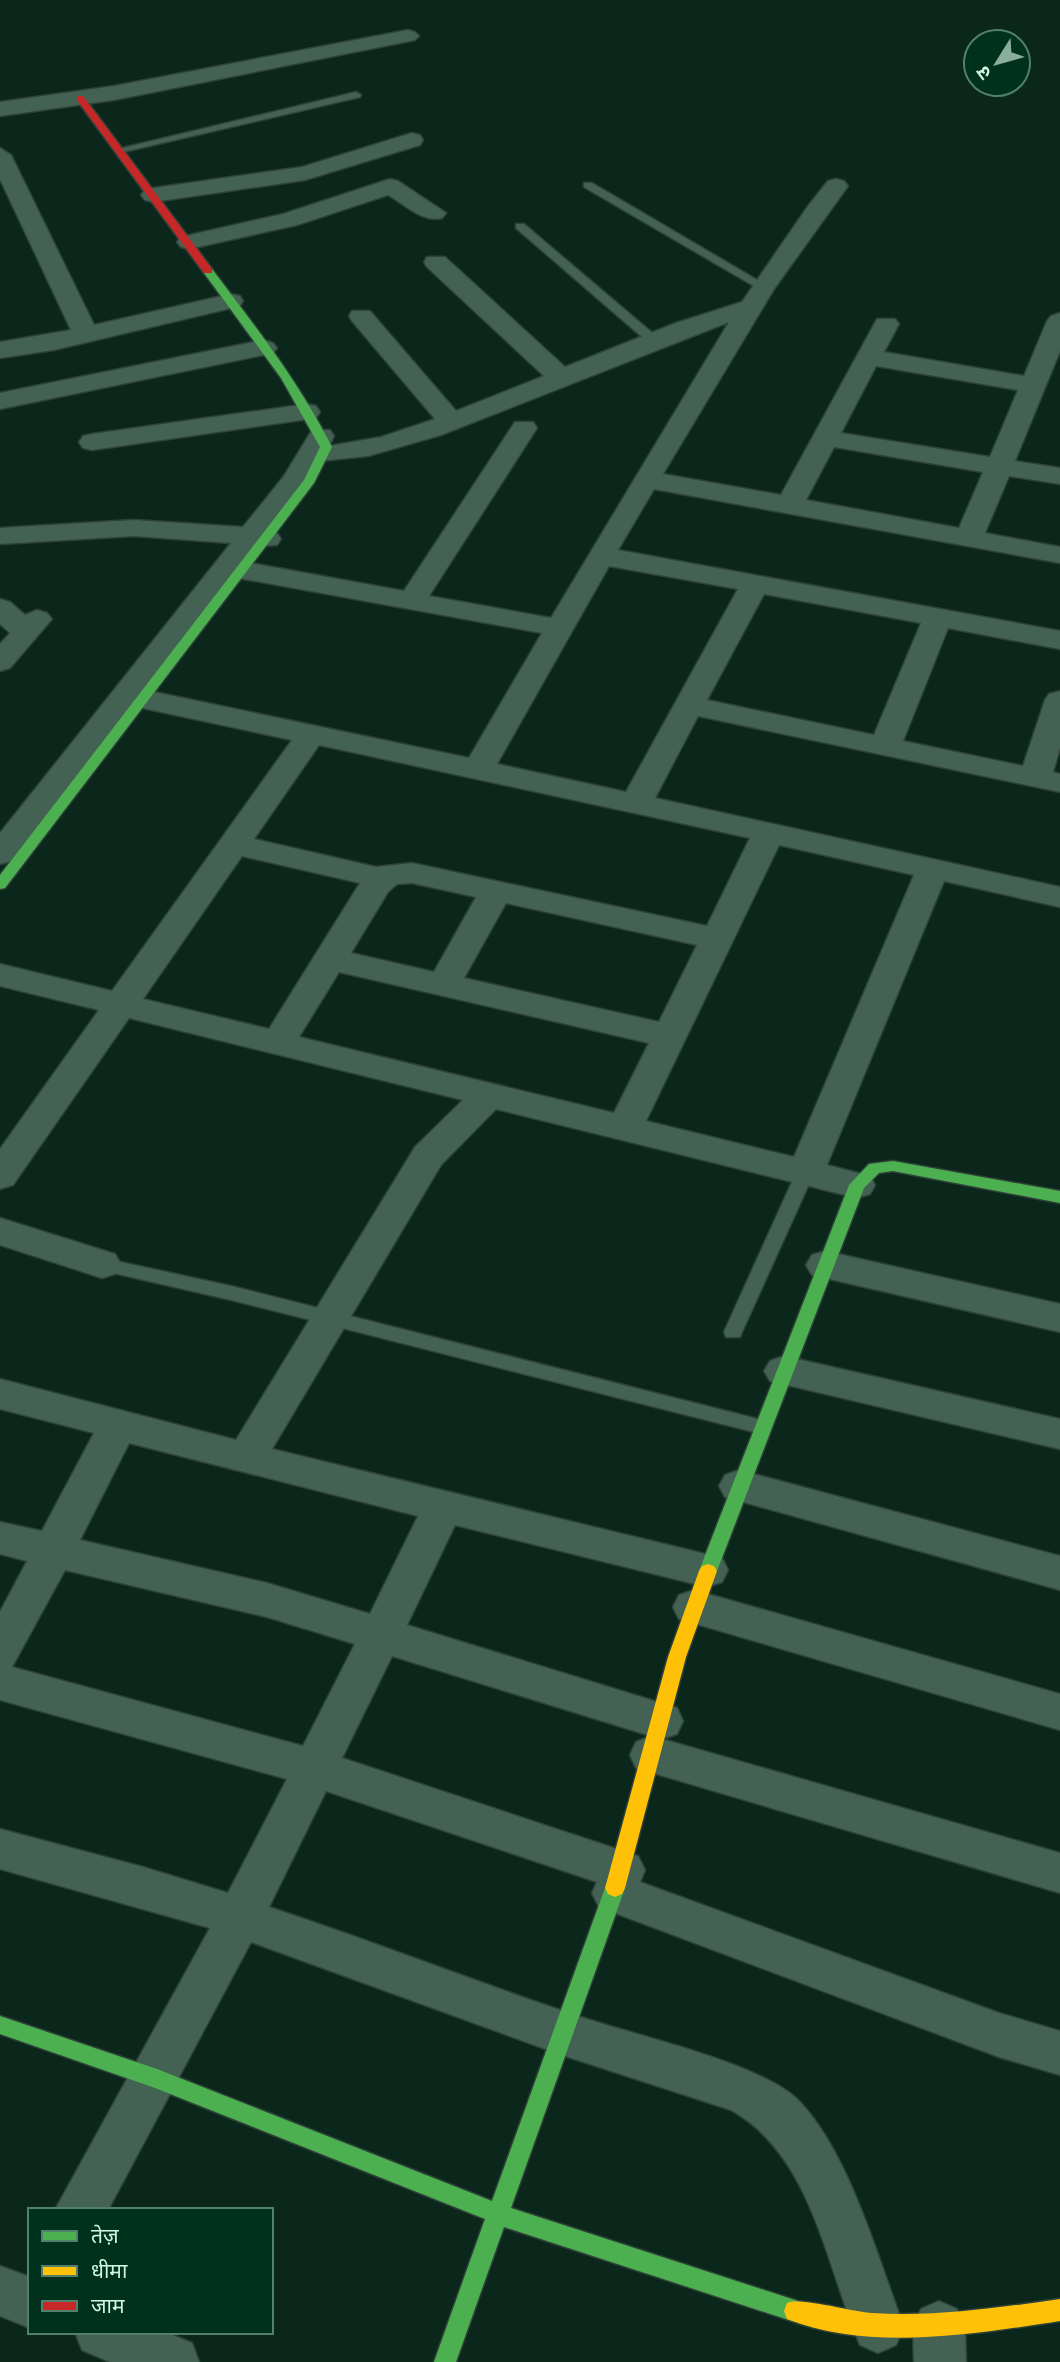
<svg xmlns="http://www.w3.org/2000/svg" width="1060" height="2362" font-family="Lato,'Noto Sans Devanagari',sans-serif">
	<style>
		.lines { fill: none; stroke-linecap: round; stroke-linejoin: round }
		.lane-casing { stroke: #2d4137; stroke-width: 3 }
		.street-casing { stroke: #2d4137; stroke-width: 3 }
		.fast-casing { stroke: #2d4137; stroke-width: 3 }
		.slow-casing { stroke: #2d4137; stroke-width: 3 }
		.jam-casing { stroke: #2d4137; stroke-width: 3 }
		.lane { fill: #446253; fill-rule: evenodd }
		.street { fill: #446253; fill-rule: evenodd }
		.fast { fill: #4caf50; fill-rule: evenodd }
		.slow { fill: #ffc107; fill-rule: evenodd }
		.jam { fill: #c62828; fill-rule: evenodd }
	</style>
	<rect width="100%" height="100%" fill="#0b261b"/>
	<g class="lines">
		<defs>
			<path id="lane" d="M356,92L361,95L360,97L119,153L114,150Z
				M584,183H592L769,287L759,289L584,187Z
				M516,224H524L657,337V343H649L516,228Z
				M805,1167L814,1173L742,1332L740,1337H726L724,1332L796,1173Z
				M102,1258L231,1286L762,1420L769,1422L772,1427L769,1432L762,1434L231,1300L96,1269L93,1264Z"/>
			<path id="street" d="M408,30L415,32L419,36L415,40L114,100L0,116V102L114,86Z
				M412,133L420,135L423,140L420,145L305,180L153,202L145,200L141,195L145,190L153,188L302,167Z
				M0,148L11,155L94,325L231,294L240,296L243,301L240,306L54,350L0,358V342L71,330L0,179Z
				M390,179L398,181L446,213L442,218C423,223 404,204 388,195L297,225L189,249L181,247L177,242L181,237L283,214Z
				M836,179L844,181L848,186L774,289L663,474L781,495L877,319H895L899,324L884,352L1024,376L1047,321L1051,316L1060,313V351L1015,461L1060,468V484L1009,476L985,533L1060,547V563L654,489L618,550L1060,631V649L948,628L903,741L1023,766L1045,700L1049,694L1060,691V748L1053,772L1060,774V792L698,716L655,798L1060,887V907L944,881L827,1165L870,1176L875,1185L870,1194L857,1198L496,1109L441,1165L272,1449L722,1558L728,1570L722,1582L707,1587L455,1525L407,1625L677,1708L683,1721L677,1734L662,1739L1060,1853V1893L636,1768L630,1755L636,1742L651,1736L392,1656L342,1758L638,1856L645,1870L640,1882L999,2013L1060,2031V2075L999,2057L599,1907L592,1893L597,1882L326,1791L269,1907C375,1942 478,1983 584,2018C637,2036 765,2064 800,2102C850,2155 878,2259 904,2327L896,2345L878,2353L860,2345C826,2266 812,2155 731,2110L562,2055L251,1942L108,2210H55L210,1928L0,1869V1829L143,1867L228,1893L287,1779L0,1700V1612L27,1561L0,1554V1522L42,1531L94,1433L0,1409V1379L236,1440L415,1147L463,1100L129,1018L13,1185L0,1189V1149L99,1010L0,986V964L112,991L292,740L133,706L11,861L0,864V833L231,543L134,536L0,544V528L134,520L243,527L284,476L312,430H330L334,436L329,446L381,437L435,419L352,321L349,316L352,311H370L456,411L544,376L427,267L424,262L427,257H445L565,367L676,323L742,302L808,206L828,181ZM729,322L551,618L429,596L537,428L533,422H515L404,591L245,562L258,546L277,545L281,539L277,533L269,531L320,461L368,456L441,435ZM876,366L1018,390L990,457L841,433ZM834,447L983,472L959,528L806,500ZM609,566L738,589L626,792L497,764ZM233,577L542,633L469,758L145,690ZM764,594L921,623L874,735L707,700ZM319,745L750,838L707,926L412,863L376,867L254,839ZM779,845L914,875L794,1157L646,1121ZM242,856L360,883L269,1029L143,999ZM412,883L476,897L434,972L351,953L388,892L397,884ZM506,903L697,945L659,1022L464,978ZM339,972L649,1043L614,1113L299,1037ZM129,1443L418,1516L370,1614L267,1583L80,1540ZM65,1570L267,1617L355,1644L303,1746L12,1667Z
				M264,340L273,343L277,348L273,353L0,409V393Z
				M307,404L316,406L320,412L316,418L92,450L83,448L79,442L83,436L92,434Z
				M0,599L10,602L25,615L37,610L47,613L52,619L10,668L0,671V644L10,633L0,624Z
				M0,1218L115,1254L121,1264L115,1274L102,1278L0,1245Z
				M825,1251L1060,1304V1332L812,1275L806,1265L812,1255Z
				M784,1356L1060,1419V1449L770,1381L764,1371L770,1361Z
				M739,1470L1060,1556V1590L725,1497L719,1486L725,1475Z
				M694,1590L1060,1694V1730L679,1619L673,1607L679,1595Z
				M0,2266L30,2277V2328L0,2316Z
				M939,2301L957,2309L965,2327L966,2362H914L913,2327L921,2309Z
				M75,2332H165L192,2343L199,2362H110L82,2350Z"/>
			<path id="fast" d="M204,269H212C255,326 299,382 332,447L314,483L5,888L0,889V875L304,480L320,447L281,378L204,273Z
				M893,1161L1060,1191V1203L893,1171L879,1173L864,1188L717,1571L714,1576L708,1578L702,1576L699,1571L849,1185L869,1164Z
				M615,1879L622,1882L625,1888L511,2208L795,2300L803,2303L806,2311L803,2319L795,2322L504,2227L456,2362H434L485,2219L155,2088L0,2034V2016L157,2069L492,2201L605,1888L608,1882Z"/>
			<path id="slow" d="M708,1564L714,1566L717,1571L686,1657L625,1888L622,1894L615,1897L608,1894L605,1888L668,1657L699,1571L702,1566Z
				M1060,2299V2321C975,2334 869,2352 787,2319L784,2311L787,2303C801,2297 852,2312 872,2313C935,2317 997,2308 1060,2299Z"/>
			<path id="jam" d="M77,96H83L212,269V273H204L77,100Z"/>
		</defs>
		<use href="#lane" class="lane-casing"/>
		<use href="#street" class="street-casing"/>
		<use href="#fast" class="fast-casing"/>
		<use href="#slow" class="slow-casing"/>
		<use href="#jam" class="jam-casing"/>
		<use href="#lane" class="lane"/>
		<use href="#street" class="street"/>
		<use href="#fast" class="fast"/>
		<use href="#slow" class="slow"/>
		<use href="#jam" class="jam"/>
	</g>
	<rect x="28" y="2208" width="245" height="126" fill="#00311c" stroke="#53806a" stroke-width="2"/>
	<rect x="42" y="2231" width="35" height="10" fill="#4caf50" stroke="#53806a" stroke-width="2"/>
	<text x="91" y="2243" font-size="21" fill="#cff7de">तेज़</text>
	<rect x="42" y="2266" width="35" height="10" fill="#ffc107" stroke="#53806a" stroke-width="2"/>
	<text x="91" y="2278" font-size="21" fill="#cff7de">धीमा</text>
	<rect x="42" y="2301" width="35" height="10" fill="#c62828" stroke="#53806a" stroke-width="2"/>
	<text x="91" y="2313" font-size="21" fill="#cff7de">जाम</text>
	<g transform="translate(997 63) rotate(233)"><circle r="33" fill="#00311c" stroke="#53806a" stroke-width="2"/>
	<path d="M0-5L12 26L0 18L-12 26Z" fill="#8aae9a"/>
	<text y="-10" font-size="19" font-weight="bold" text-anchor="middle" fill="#cff7de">उ</text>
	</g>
</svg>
